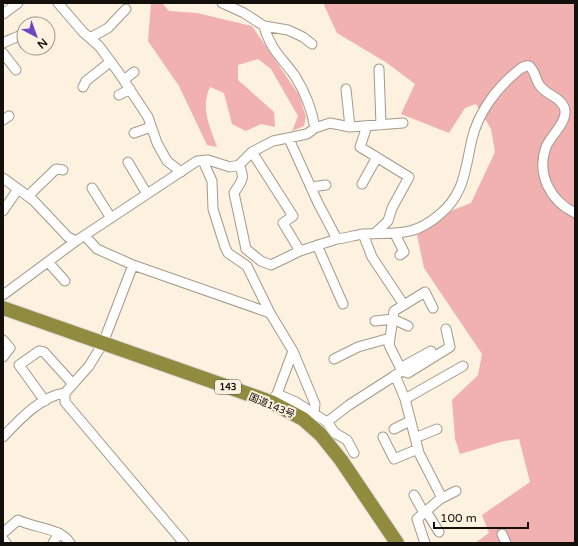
<svg xmlns="http://www.w3.org/2000/svg" width="578" height="546" font-family="'Varela Round','Noto Sans JP',sans-serif">
	<style>
		.forest { fill: #f1b1b0 }
		.lines { fill: none; stroke-linecap: round; stroke-linejoin: round }
		.minor-casing { stroke: #a49989; stroke-width: 11 }
		.highway-casing { stroke: #dedddd; stroke-width: 16 }
		.minor { stroke: #fff; stroke-width: 9 }
		.highway { stroke: #918b40; stroke-width: 14 }
		.labels { text-anchor: middle; stroke-width: 4; stroke-linejoin: round; paint-order: stroke }
		.shield { fill: #fdf1e0; stroke: #59534a; stroke-width: 1 }
		.shield-label { font-size: 9px; font-weight: bold; fill: #130f0a }
		.street-label { font-size: 10px; fill: #130f0a; stroke: #fdf1e0 }
	</style>
	<rect width="100%" height="100%" fill="#fdf1e0"/>
	<path class="forest" d="M151,3H162L169,11L197,13L252,26L299,95L306,117L304,126L292,131L298,116L271,69L258,59L238,65V80L274,112L275,127L261,124L246,131L232,124L224,93L210,87C200,108 210,127 217,147L207,145L179,86L148,41Z
		M323,3H572L575,5V543H475L489,533L482,515L530,482L519,439L504,441L460,454L455,439L452,400L478,375L482,354L424,268L417,235L453,210L471,203L495,152L491,129L476,104L465,108L449,133L401,114L415,84L387,63L337,33Z"/>
	<g class="lines">
		<defs>
			<path id="minor" d="M58,3L83,32L99,46L119,73L148,117L157,143L167,161L181,172
				M222,3L244,13L264,26L288,30L303,37L312,44
				M3,14L18,3
				M264,26C270,49 282,58 295,76C305,92 312,110 315,128
				M90,38L108,28L126,9
				M3,43C10,39 17,38 24,33
				M3,53L16,70
				M379,69L381,125
				M124,80L134,72
				M83,87L86,81L110,62
				M346,89L350,127
				M119,95L130,89
				M3,120L9,116
				M367,126L360,147L409,177L392,208L388,221L374,234
				M134,133L151,127
				M289,139L318,203L337,239C346,238 355,235 364,234C395,232 412,238 439,215C465,194 465,169 472,139C478,114 495,90 514,74C519,70 523,65 529,66C536,71 535,81 541,87C547,95 560,97 564,107C570,120 550,136 546,147C536,175 551,201 575,213
				M252,152L293,216L283,223L300,251
				M203,161L212,181L213,209L225,247L228,253L247,266L270,313
				M128,162L147,194
				M239,165C246,180 241,181 234,193L246,249L261,261L271,265L300,251L337,239
				M3,178L33,200L68,237L76,241
				M362,184L377,157
				M311,187L326,185
				M92,188L111,218
				M28,196L56,169L63,170
				M3,211L18,189
				M395,234L404,252L400,255
				M85,236L97,249L133,265L270,313L293,351L277,394L271,402
				M317,245L343,304
				M48,262L65,281
				M133,265L103,343L89,366L65,393V402L184,543
				M3,295L76,241L197,161L208,160L230,167L239,165L252,152L273,141L307,134L315,128L330,123L350,127L403,123
				M404,305L425,292L433,308
				M375,321L393,319L408,326
				M3,340L10,348L3,357
				M293,351L315,404L314,414
				M334,359L358,347L390,338
				M400,368L431,351
				M402,371L408,373L450,347L446,329
				M395,375L405,399L419,453L441,496L440,499L417,519L425,543
				M277,394L296,402L327,422L335,433L347,440L354,453
				M405,399L463,366
				M45,401L19,365L39,351L44,352L73,384
				M327,422L349,405L402,371L389,345L394,311L404,305L372,257L363,234
				M394,429L410,421
				M3,437C19,420 41,396 65,393
				M383,437L394,459L418,449
				M415,438L437,429
				M414,495L424,513
				M440,499L456,491
				M426,511L439,532
				M3,533L18,520C34,528 61,528 70,543
				M502,534L506,543
				M3,539L6,543
				M53,543L59,533"/>
			<path id="highway" d="M3,308L271,402L303,419L321,435L341,460L397,543"/>
		</defs>
		<use href="#minor" class="minor-casing"/>
		<use href="#highway" class="highway-casing"/>
		<use href="#minor" class="minor"/>
		<use href="#highway" class="highway"/>
	</g>
	<g class="labels">
		<rect class="shield" x="215" y="380" width="26" height="14" rx="3"/>
		<g class="shield-label">
			<text x="228" y="390">143</text>
		</g>
		<g class="street-label">
			<text transform="translate(272 405) rotate(23)" y="4">国道143号</text>
		</g>
	</g>
	<rect width="578" height="546" fill="none" stroke="#130f0a" stroke-width="8"/>
	<g transform="translate(36 36) rotate(139)"><circle r="19" fill="#fdf1e0" stroke="#9f978a"/>
	<path d="M0-3L7 15L0 10L-7 15Z" fill="#6f45be"/>
	<text y="-6" font-size="11" font-weight="bold" text-anchor="middle" fill="#130f0a">N</text>
	</g>
	<path d="M434 522v6h94v-6" fill="none" stroke="#130f0a" stroke-width="2"/>
	<text x="440" y="522" font-size="12" fill="#130f0a" stroke="#fdf1e0" stroke-width="3" paint-order="stroke">100 m</text>
</svg>
